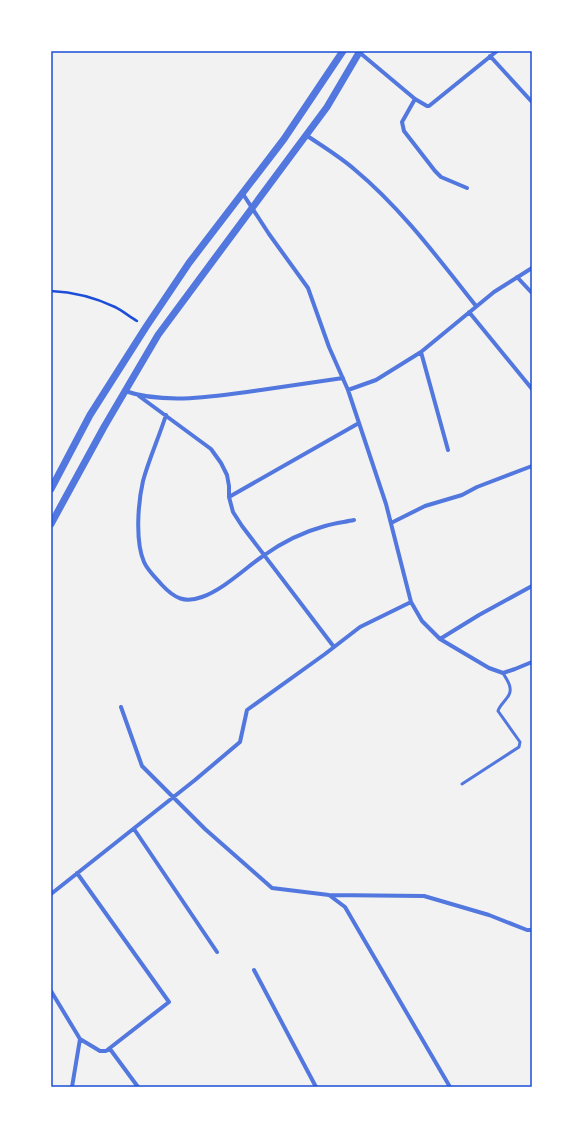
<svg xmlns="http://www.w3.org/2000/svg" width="583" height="1138" font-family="'Archivo Narrow',sans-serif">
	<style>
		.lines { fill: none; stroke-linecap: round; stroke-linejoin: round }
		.path { stroke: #1d4ed8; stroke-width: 2.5 }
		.service { stroke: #5277de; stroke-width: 3 }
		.minor { stroke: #5277de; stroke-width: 4 }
		.tertiary { stroke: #5277de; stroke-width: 7 }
		.neatline { fill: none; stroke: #1d4ed8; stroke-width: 1.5 }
	</style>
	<rect width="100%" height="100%" fill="#f2f2f2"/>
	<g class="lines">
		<path class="path" d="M51,291C73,292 96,298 115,307C123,311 130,317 137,321"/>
		<path class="service" d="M462,784L519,747L520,742L498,711C500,703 512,697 510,688C510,683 505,677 503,673"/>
		<path class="minor" d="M359,52L415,99L427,106H429L497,51
			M490,56L532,102
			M415,99L402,122L404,131L435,171L441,177L467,188
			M306,135C322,146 339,156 354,169C401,208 438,258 476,306
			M243,194L269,234L308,288L329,347L348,390L386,504L411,602L422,621L440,639L489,668L503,673L515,669L532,662
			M517,277L532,293
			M469,312L532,389
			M421,352L448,450
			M348,390L376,380L421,352L494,292L532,268
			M125,391C165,405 220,396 261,390C288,386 316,382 343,378
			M139,396L211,449L221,463L227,475L229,486V497L233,512L242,526L334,647
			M166,415C159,437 149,459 143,481C138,503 135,541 144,562C148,571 156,578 162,585C175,599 185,603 202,597C224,589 244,569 263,556C281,543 303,532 325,526C334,523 345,522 354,520
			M229,497L359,423
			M391,523L425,506L462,495L477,487L532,466
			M440,639L479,615L532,586
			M121,707L142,766L205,829L272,888L329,895L424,896L489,915L527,930H532
			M134,829L217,952
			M51,894L195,780L240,742L247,710L325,654L360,627L411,602
			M329,895L345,907L450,1087
			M254,970L316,1087
			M51,991L80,1039L100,1051H106L169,1002L77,873
			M110,1049L138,1087
			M72,1087L80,1039"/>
		<path class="tertiary" d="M51,489L90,415L146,327L189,263L284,139L343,51
			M51,524L104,427L158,335L327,107L360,51"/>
	</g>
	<rect width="583" height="1138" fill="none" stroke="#ffffff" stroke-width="104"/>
	<rect x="52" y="52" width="479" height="1034" class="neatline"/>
</svg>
